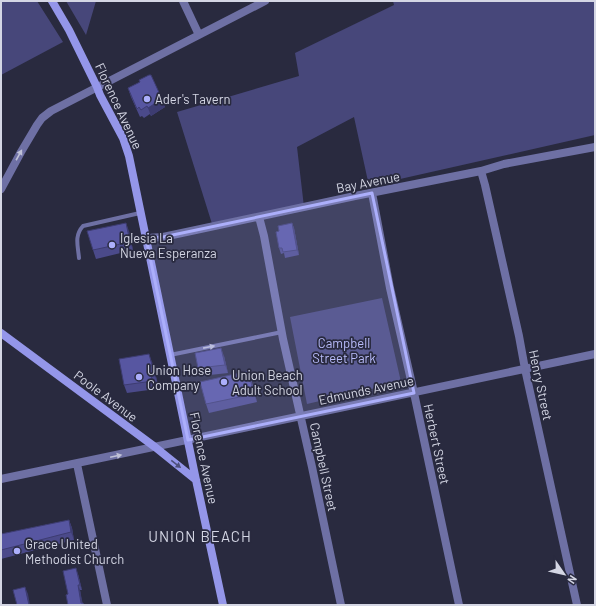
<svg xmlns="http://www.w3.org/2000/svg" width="596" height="606" font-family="Barlow,sans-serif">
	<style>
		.green { fill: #47477a }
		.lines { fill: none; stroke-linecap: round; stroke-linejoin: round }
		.lane { stroke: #6e70a4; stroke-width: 4 }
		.street { stroke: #6e70a4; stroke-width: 8 }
		.secondary { stroke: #9496e9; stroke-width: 8 }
		.wall { fill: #4b4a8a }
		.shaded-wall { fill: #3d3c71 }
		.building { fill: #5756a1; stroke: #3d3c71 }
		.oneway { fill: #c0c2d7 }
		.oneway2 { fill: #4e507a }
		.marked { fill: #acaffb; fill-opacity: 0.2; stroke: #acaffb; stroke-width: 3; stroke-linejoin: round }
		.poi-dot { fill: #acaffb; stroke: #292a3f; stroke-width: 1.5 }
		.labels { text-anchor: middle; stroke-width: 3.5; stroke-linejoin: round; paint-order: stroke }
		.poi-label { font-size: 13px; fill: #d4d6e4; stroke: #292a3f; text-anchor: start }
		.street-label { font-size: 13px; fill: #d4d6e4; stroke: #292a3f }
		.park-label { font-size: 13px; fill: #b9bcfb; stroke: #292a3f }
		.quarter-label { font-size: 15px; letter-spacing: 1px; fill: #d4d6e4; stroke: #292a3f }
	</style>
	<rect width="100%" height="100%" fill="#292a3f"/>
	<path class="green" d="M1,1H37L63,42L1,75Z
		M66,1H96L86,35Z
		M393,1H595V135L369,186L354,117L297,147L304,207L213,227L177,112L299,76L295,53L394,5Z
		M382,298L401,382L307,404L290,317Z"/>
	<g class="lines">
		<path class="lane" d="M79,258C78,246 74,236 83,226L140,213
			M170,355L282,332"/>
		<path class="street" d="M183,1L199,35
			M481,171L485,185L519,336L525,369L577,605
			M1,189L21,152L37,125L42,118L51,111L265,1
			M372,193L390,288L414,393L459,605
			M259,217L264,236L283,339L312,467L341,605
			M146,238L163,237L355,196L481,171L504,164L595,147
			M77,464L107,605
			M1,479C199,439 397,395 595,354"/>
		<path class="secondary" d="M52,1L69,30L97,87L100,95L123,138L129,156L196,480L223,605
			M1,333L155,447L196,480"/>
	</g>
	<path class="wall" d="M139,80L162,99L165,107L151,116L150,114L144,118L142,116L140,117L131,97L128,88L140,82Z
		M292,223L294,228L299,255L285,258L284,253L281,254L279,248V231Z
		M129,231L133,250L96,259L93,250Z
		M224,356L228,373L201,376L198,368Z
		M152,362L158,384H154L156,389L127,393L124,385Z
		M251,379L257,402L209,413L206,404Z
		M69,520L72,528L74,540L1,559V534Z
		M78,574L82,590H80L82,603L84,605L68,594Z"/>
	<path class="shaded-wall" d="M162,99L165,107L151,116L148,108Z
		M126,223L129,231L133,250L130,242Z
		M292,223L294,228L299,255L297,250Z
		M221,348L224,356L228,373L225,365Z
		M149,354L152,362L158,384L155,376Z
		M248,371L251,379L257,402L254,394Z
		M69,520L72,528L74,540L71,532Z
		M76,568L78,574L82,590L80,585Z
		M78,585L80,590L83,605H82Z
		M25,587L28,594L30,605H29Z"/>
	<path class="building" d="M149,75H151L162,99L148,108L147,106L141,110L139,107L137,109L128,88L140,82L139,80Z
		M126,223L130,242L93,250L87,231Z
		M292,223L297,250L283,252L282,248H279L276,232L279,231L278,226Z
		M221,348L225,365L198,368L195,353Z
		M149,354L155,376H151L153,381L124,385L119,359Z
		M248,371L254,394L206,404L200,382Z
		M69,520L71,532L1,550V534Z
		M76,568L80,585H78L81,603H83L84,605H68L66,595L68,594L63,571Z
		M25,587L29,605H17L13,590Z"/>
	<defs><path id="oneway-solid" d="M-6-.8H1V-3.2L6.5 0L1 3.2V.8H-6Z"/></defs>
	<g class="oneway">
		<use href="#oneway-solid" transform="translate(19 155) rotate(-61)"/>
		<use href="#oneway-solid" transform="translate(209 347) rotate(-11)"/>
		<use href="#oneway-solid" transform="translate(116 456) rotate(-12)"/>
	</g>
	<use class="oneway2" href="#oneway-solid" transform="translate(176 464) rotate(38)"/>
	<path class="marked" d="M372,193L414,393L188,440L146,238L163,237Z"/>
	<g class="poi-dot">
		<circle cx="147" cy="99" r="4"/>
		<circle cx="112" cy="245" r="4"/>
		<circle cx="139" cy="377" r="4"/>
		<circle cx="224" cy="382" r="4"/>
		<circle cx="17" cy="551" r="4"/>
	</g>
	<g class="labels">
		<g class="poi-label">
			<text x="155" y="104">Ader's Tavern</text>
			<text x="120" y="243">Iglesia La<tspan x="120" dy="15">Nueva Esperanza</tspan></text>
			<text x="147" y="375">Union Hose<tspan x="147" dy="15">Company</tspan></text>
			<text x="232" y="380">Union Beach<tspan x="232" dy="15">Adult School</tspan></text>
			<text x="25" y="549">Grace United<tspan x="25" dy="15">Methodist Church</tspan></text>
		</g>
		<g class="street-label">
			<text transform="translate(119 106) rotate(65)" y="5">Florence Avenue</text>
			<text transform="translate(368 182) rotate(-11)" y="5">Bay Avenue</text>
			<text transform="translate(541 385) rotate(78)" y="5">Henry Street</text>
			<text transform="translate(366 390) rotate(-12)" y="5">Edmunds Avenue</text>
			<text transform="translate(106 396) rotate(37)" y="5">Poole Avenue</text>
			<text transform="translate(437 444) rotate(78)" y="5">Herbert Street</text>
			<text transform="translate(204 458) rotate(78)" y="5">Florence Avenue</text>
			<text transform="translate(324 467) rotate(78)" y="5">Campbell Street</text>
		</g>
		<g class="park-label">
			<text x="344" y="348">Campbell<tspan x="344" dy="15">Street Park</tspan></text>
		</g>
		<g class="quarter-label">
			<text x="200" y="542">UNION BEACH</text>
		</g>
	</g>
	<rect width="596" height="606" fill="none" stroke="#d4d6e4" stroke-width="4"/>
	<g transform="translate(564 574) rotate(124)" stroke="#292a3f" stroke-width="3" paint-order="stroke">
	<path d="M0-3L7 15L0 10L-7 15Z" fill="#d4d6e4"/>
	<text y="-6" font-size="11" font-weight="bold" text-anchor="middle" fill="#d4d6e4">N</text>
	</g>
</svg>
